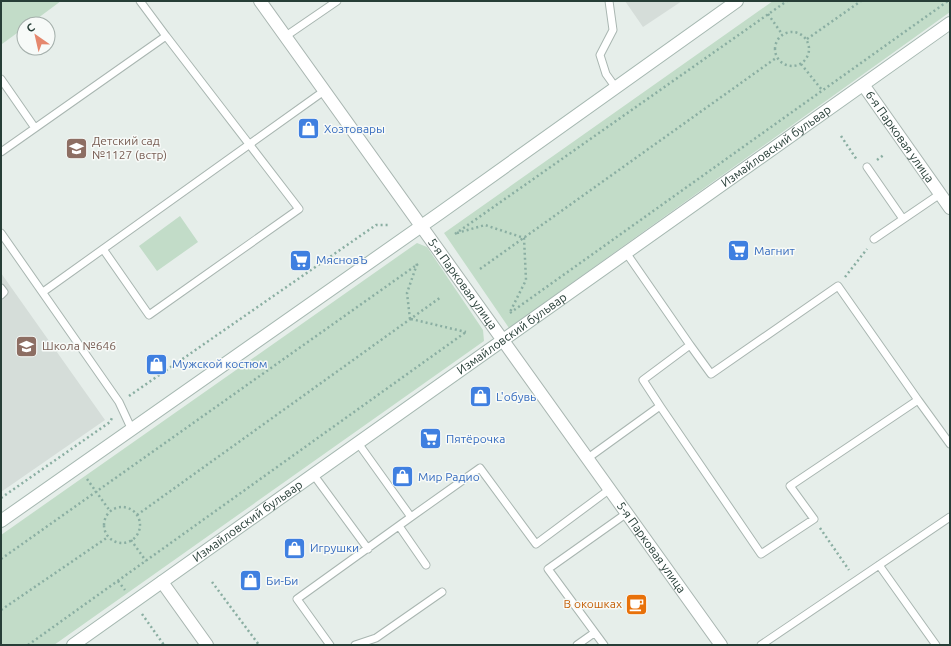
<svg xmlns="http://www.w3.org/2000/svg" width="951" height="646" font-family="Ubuntu,sans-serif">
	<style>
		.built { fill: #d5ddd9 }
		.green { fill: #c2dcc8 }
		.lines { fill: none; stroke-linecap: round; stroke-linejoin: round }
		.lane-casing { stroke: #a9b6b1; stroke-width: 9 }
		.street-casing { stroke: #a9b6b1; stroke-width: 14 }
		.secondary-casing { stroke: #a6b8b1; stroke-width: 14 }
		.path { stroke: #8aaea2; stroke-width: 2.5; stroke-dasharray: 2 3; stroke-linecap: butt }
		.lane { stroke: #fff; stroke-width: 7 }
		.street { stroke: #fff; stroke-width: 12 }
		.secondary { stroke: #fff; stroke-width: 12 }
		.labels { text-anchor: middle; stroke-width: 3; stroke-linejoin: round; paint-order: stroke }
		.shop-label { font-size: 12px; fill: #366cbe; stroke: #f7faf8; text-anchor: start }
		.street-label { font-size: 12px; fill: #273e37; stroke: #f7faf8 }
		.education-label { font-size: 12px; fill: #785e54; stroke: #f7faf8; text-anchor: start }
		.food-label { font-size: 12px; fill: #c56008; stroke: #f7faf8; text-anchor: end }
	</style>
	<rect width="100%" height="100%" fill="#e6eeea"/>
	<path class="built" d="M625,1H682L643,27Z
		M1,273L105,420L1,492Z"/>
	<path class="green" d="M1,1H61L30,24H24V28L2,44Z
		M773,1H950V12L509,328L444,233Z
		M180,216L198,242L157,271L139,246Z
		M417,243L427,247L483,330L484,341L54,645H1V535Z"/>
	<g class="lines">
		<defs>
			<path id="lane" d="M140,1L166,36
				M609,1L613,30L600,55L606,74L616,88
				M286,36L337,1
				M1,79L35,128
				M1,152L166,36L299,209L149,315L103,249
				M867,167L903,219
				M1,233L119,402L132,430
				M874,239L940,194
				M1,288L4,292L1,295
				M43,292L324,91
				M918,400L950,444
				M660,406L761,554L814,519L790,486L918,400L838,286L711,374L690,345
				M588,458L660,406L643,380L690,345L627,254
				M313,474L368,549
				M411,517L480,468L536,544L610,489
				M399,526L426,565
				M879,565L936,645
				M330,645L297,599L411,517L358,443
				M355,645L376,638L442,592
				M577,645L594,633
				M604,645L548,569L627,513
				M761,645L950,517"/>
			<g id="street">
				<path id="s1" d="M260,1L721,645"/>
				<path id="s2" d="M864,86L950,208"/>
				<path d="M162,582L207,645"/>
			</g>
			<g id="secondary">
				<path d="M1,521L440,213L737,1"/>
				<path id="s3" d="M73,645L950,23"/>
			</g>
		</defs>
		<use href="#lane" class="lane-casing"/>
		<use href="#street" class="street-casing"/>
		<use href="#secondary" class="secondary-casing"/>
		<path class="path" d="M768,14L782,34
			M775 49a17 17 0 1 1 34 0a17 17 0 1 1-34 0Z
			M807,39L861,1
			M801,64L822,90
			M841,136L857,160
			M877,160L885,154
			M457,233L485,225L524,238L526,280L510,312
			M455,234L787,1
			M480,269L776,58
			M845,277L867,249
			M510,313L948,1
			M410,319L407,293L417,264
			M411,319L466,332
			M129,396L376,225H390
			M87,479L110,511
			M1,498L110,422L113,416
			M104 525a18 18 0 1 1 36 0a18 18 0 1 1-36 0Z
			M137,515L441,297
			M820,528L849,570
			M131,540L146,561
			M1,559L418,264
			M118,581L125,590
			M212,582L259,645
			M1,610L108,537
			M142,614L164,645
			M28,645L466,332"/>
		<use href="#lane" class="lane"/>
		<use href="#street" class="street"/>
		<use href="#secondary" class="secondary"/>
	</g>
	<defs>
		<symbol id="shop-square" viewBox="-11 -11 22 22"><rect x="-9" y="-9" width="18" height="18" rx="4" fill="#3f7fe0" stroke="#f7faf8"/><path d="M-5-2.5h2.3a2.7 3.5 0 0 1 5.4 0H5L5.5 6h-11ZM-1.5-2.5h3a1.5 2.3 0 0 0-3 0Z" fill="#fff"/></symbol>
		<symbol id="school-square" viewBox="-11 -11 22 22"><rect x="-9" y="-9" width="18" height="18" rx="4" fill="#8d6e63" stroke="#f7faf8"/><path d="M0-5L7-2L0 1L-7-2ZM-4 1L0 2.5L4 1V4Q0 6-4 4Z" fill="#fff"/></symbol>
		<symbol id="supermarket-square" viewBox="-11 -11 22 22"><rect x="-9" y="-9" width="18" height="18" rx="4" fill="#3f7fe0" stroke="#f7faf8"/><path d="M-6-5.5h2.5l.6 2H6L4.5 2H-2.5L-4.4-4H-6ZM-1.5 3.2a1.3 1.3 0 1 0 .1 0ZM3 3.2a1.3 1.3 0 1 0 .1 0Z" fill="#fff"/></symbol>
		<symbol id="cafe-square" viewBox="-11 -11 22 22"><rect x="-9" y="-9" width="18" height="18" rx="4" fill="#e8710a" stroke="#f7faf8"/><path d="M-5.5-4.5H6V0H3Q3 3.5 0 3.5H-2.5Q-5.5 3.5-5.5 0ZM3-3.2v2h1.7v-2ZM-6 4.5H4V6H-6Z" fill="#fff"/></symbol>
	</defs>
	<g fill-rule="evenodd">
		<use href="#shop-square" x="296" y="116" width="25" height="25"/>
		<use href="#school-square" x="64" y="136" width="25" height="25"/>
		<use href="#supermarket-square" x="726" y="238" width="25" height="25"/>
		<use href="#supermarket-square" x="288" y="248" width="25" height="25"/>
		<use href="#school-square" x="14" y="334" width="25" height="25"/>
		<use href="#shop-square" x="144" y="352" width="25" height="25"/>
		<use href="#shop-square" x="468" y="384" width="25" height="25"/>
		<use href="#supermarket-square" x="418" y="426" width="25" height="25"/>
		<use href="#shop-square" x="390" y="464" width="25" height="25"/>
		<use href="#shop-square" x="282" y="536" width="25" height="25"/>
		<use href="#shop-square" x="238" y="568" width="25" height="25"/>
		<use href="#cafe-square" x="624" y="592" width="25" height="25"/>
	</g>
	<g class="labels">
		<g class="shop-label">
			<text x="324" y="133">Хозтовары</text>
			<text x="754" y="255">Магнит</text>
			<text x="316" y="264">МясновЪ</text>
			<text x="172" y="368">Мужской костюм</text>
			<text x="496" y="401">L'обувь</text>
			<text x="446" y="443">Пятёрочка</text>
			<text x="418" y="481">Мир Радио</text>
			<text x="310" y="552">Игрушки</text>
			<text x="266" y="585">Би-Би</text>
		</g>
		<g class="street-label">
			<text dy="4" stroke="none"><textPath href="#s2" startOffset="62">6-я Парковая улица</textPath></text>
			<text dy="4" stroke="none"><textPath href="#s3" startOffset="862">Измайловский бульвар</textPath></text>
			<text dy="4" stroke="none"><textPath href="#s1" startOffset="348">5-я Парковая улица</textPath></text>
			<text dy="4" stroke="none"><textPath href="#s3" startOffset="538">Измайловский бульвар</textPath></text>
			<text dy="4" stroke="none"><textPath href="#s3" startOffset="214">Измайловский бульвар</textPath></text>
			<text dy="4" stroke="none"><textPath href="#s1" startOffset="672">5-я Парковая улица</textPath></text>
		</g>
		<g class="education-label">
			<text x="92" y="145">Детский сад<tspan x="92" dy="14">№1127 (встр)</tspan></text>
			<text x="42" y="350">Школа №646</text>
		</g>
		<g class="food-label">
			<text x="622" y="608">В окошках</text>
		</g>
	</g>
	<rect width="951" height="646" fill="none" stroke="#273e37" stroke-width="4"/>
	<g transform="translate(36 36) rotate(326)"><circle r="19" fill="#f7faf8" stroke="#a4afab"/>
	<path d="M0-3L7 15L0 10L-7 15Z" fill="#e5876d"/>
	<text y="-6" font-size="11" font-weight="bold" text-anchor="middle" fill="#273e37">С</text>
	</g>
</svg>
